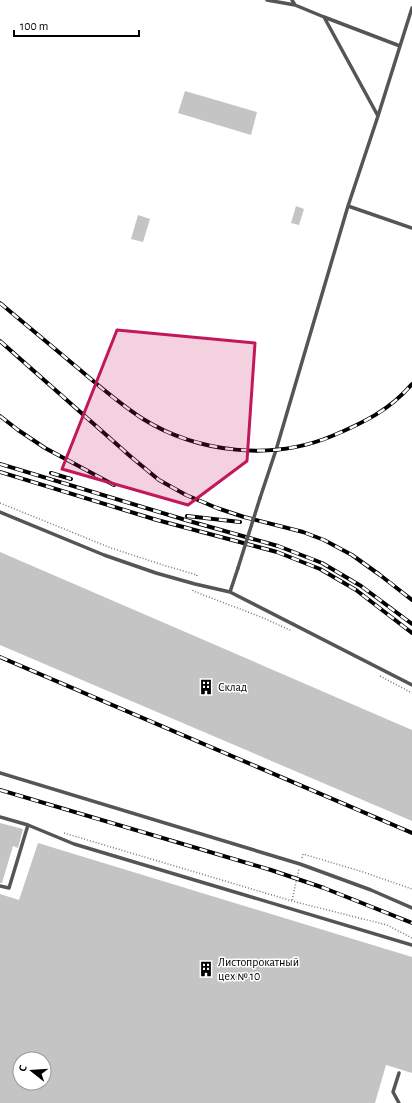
<svg xmlns="http://www.w3.org/2000/svg" width="412" height="1103" font-family="'Alegreya Sans',sans-serif">
	<style>
		.building { fill: #c4c4c4; fill-rule: evenodd }
		.lines { fill: none; stroke-linecap: round; stroke-linejoin: round }
		.path { stroke: #777; stroke-width: 1.5; stroke-dasharray: 1 2; stroke-linecap: butt }
		.service { stroke: #555; stroke-width: 3.5 }
		.rail-casing { stroke: #000; stroke-width: 4 }
		.rail { stroke: #fff; stroke-width: 2.5; stroke-dasharray: 8; stroke-linecap: butt }
		.service-bridge { stroke: #555; stroke-width: 3.5 }
		.marked { fill: #c2185b; fill-opacity: 0.2; stroke: #c2185b; stroke-width: 3; stroke-linejoin: round }
		.labels { text-anchor: middle; stroke-width: 3; stroke-linejoin: round; paint-order: stroke }
		.poi-label { font-size: 12px; fill: #000; stroke: #fff; text-anchor: start }
	</style>
	<rect width="100%" height="100%" fill="#fff"/>
	<path class="building" d="M185,91L257,112L251,135L178,113Z
		M296,206L304,209L299,225L291,223Z
		M138,215L150,219L143,242L131,239Z
		M0,552L412,730V821L0,645Z
		M0,823L23,829L18,848L13,846L2,883H0Z
		M38,843L412,957V1073L386,1065L375,1103H0V894L19,900ZM20,1059H44V1083H20Z"/>
	<g class="lines">
		<path class="path" d="M0,503L111,548L163,565L197,575L196,578
			M193,590V591L261,617L292,631
			M380,676L412,693
			M64,833L292,901L387,925L412,938
			M302,858L303,854L363,872L412,889
			M292,900L299,869"/>
		<path class="service" d="M267,0L295,5
			M292,0L295,5L324,17L400,46
			M324,17L378,116
			M348,206L412,228
			M260,498L276,450L348,206L378,116L412,8
			M0,512L104,555L156,573L195,584L230,592L412,685
			M230,592L238,568
			M0,773L300,864L371,890L412,908
			M0,817L28,825L74,844L412,945
			M0,886L9,888L28,825
			M399,1073L393,1092L399,1103"/>
		<defs>
			<path id="rail" d="M0,303C26,325 53,347 79,369C100,387 120,404 143,419C198,453 272,461 332,436C363,423 390,410 412,384
				M0,341L130,456L159,480L186,495L217,508L244,517L303,532L324,540L352,555L380,575L412,600
				M0,416L18,430L45,448L114,485
				M0,464L189,521L278,546L322,563L361,586L412,624
				M0,472L157,520L277,552L320,569L356,590L412,633
				M51,473L71,479
				M187,516L240,522
				M0,657L412,833
				M0,790L271,870L324,888L412,923"/>
		</defs>
		<use href="#rail" class="rail-casing"/>
		<use href="#rail" class="rail"/>
		<path class="service-bridge" d="M238,568L260,498"/>
	</g>
	<path class="marked" d="M117,330L255,343L247,461L188,505L62,469Z"/>
	<defs>
		<symbol id="building-bare" viewBox="-9 -9 18 18"><path d="M-4-6H4V6H1V3H-1V6H-4ZM-2.5-4.3h1.7v1.8h-1.7ZM.8-4.3h1.7v1.8H.8ZM-2.5-1h1.7V.8h-1.7ZM.8-1h1.7V.8H.8Z" fill="#000" stroke="#fff" stroke-width="2.5" paint-order="stroke"/></symbol>
	</defs>
	<g fill-rule="evenodd">
		<use href="#building-bare" x="195" y="676" width="22" height="22"/>
		<use href="#building-bare" x="195" y="958" width="22" height="22"/>
	</g>
	<g class="labels">
		<g class="poi-label">
			<text x="218" y="691">Склад</text>
			<text x="218" y="966">Листопрокатный<tspan x="218" dy="14">цех № 10</tspan></text>
		</g>
	</g>
	<g transform="translate(32 1071) rotate(287)"><circle r="19" fill="#ffffff" stroke="#999999"/>
	<path d="M0-3L7 15L0 10L-7 15Z" fill="#000000"/>
	<text y="-6" font-size="11" font-weight="bold" text-anchor="middle" fill="#000000">С</text>
	</g>
	<path d="M14 30v6h125v-6" fill="none" stroke="#000000" stroke-width="2"/>
	<text x="20" y="30" font-size="12" fill="#000000" stroke="#ffffff" stroke-width="3" paint-order="stroke">100 m</text>
</svg>
